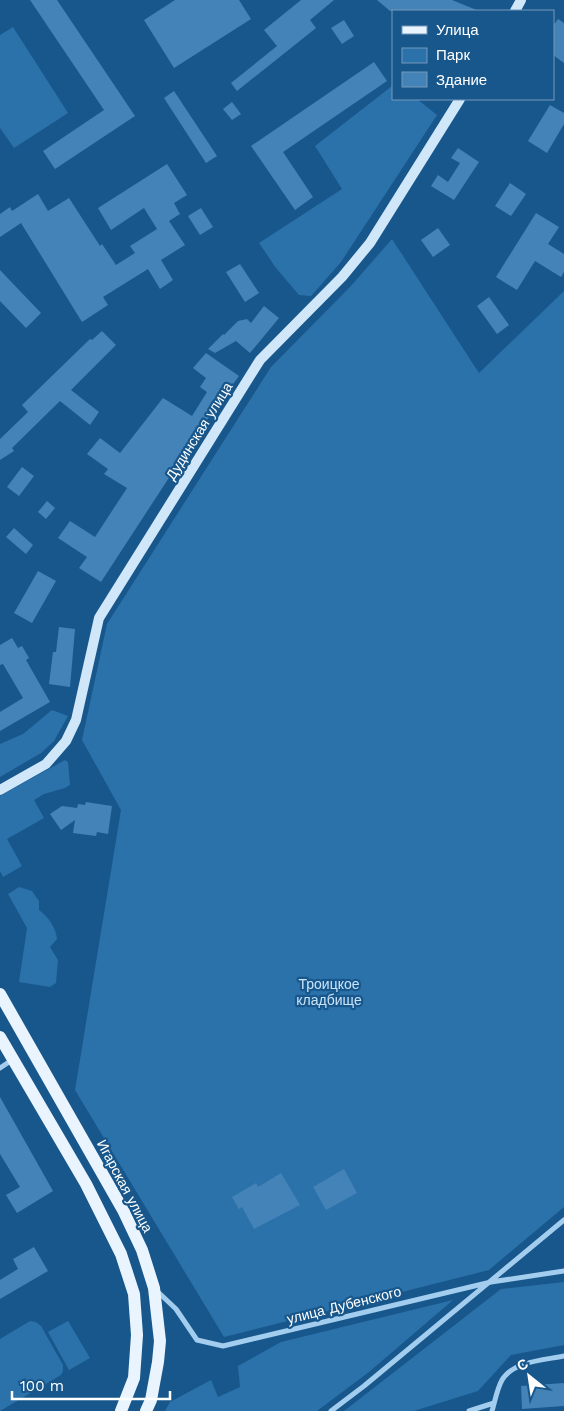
<svg xmlns="http://www.w3.org/2000/svg" width="564" height="1411" font-family="'Work Sans',sans-serif">
	<style>
		.green { fill: #2b71aa }
		.building { fill: #4483b7 }
		.lines { fill: none; stroke-linecap: round; stroke-linejoin: round }
		.street { stroke: #a3cdee; stroke-width: 5 }
		.secondary { stroke: #d0e7fa; stroke-width: 10 }
		.primary { stroke: #eaf4ff; stroke-width: 12 }
		.labels { text-anchor: middle; stroke-width: 4.5; stroke-linejoin: round; paint-order: stroke }
		.street-label { font-size: 14px; fill: #fff; stroke: #18578c }
		.park-label { font-size: 14px; fill: #c9e4fa; stroke: #18578c }
	</style>
	<rect width="100%" height="100%" fill="#18578c"/>
	<path class="green" d="M13,27L68,113L14,148L0,128V35Z
		M392,86L393,99H417L437,115L341,262L311,296L299,295L276,268L259,243L342,189L315,146Z
		M392,239L479,373L564,291V1207L489,1270L224,1337L75,1090L121,810L82,740L107,624L271,367L350,287Z
		M52,710L68,716L54,741L41,753L0,777V744L23,734Z
		M65,760L68,762L70,785L65,788L44,794L34,800L44,818L7,839L22,866L3,877L0,871V796Z
		M19,887L32,891L39,901V910C48,917 56,927 57,939L50,947L58,960L56,983L50,987L19,982L27,928L8,894Z
		M564,1282V1345L511,1355L478,1391L414,1411H344L501,1289Z
		M453,1300L369,1372L317,1411H165L170,1402L211,1380L218,1397L240,1387L238,1366L281,1342Z
		M30,1321L36,1322L41,1326L63,1365V1371L61,1375L0,1411V1339Z
		M68,1321L90,1358L69,1370L48,1332Z"/>
	<path class="building" d="M30,0H57L135,116L55,169L43,151L104,110Z
		M175,0H239L251,19L174,68L144,20Z
		M301,0H334L310,20L316,28L237,91L231,83L277,46L264,30Z
		M377,0H452L479,11H390Z
		M558,19L564,23V63L553,55V26Z
		M344,20L354,36L342,44L331,28Z
		M374,62L387,81L283,152L313,197L295,210L251,146Z
		M174,91L217,156L206,163L164,98Z
		M232,102L241,114L232,120L223,109Z
		M550,105L564,113V124L547,153L528,141Z
		M458,148L479,162L454,200L431,186L438,175L448,182L460,163L451,158Z
		M167,164L187,195L174,203L180,214L169,221L185,245L161,260L173,280L160,289L148,269L103,297L108,305L82,322L21,223L0,237V214L10,207L12,211L38,194L48,211L69,198L100,246L102,244L116,265L135,253L130,246L157,229L144,208L111,230L98,208Z
		M510,183L526,194L511,216L495,206Z
		M201,208L213,227L200,235L188,216Z
		M536,213L559,227L548,244L564,254V272L561,277L535,261L517,290L496,277Z
		M438,228L450,245L433,257L421,240Z
		M240,264L259,293L245,302L226,272Z
		M0,270L41,313L26,328L0,301Z
		M489,297L509,325L497,334L477,306Z
		M264,306L279,318L250,353L236,341L215,353L208,349L223,334L224,335L238,321L247,319L251,323Z
		M102,331L116,345L71,390L99,412L90,425L60,401L12,448L14,451L0,460V439L28,412L22,405L90,339L92,340Z
		M206,353L239,376L204,424L101,582L79,568L87,557L58,538L70,521L95,537L127,488L104,474L108,469L87,454L100,438L120,453L163,398L192,416L207,392L200,387L206,378L193,368Z
		M22,467L34,476L19,496L7,487Z
		M47,501L55,508L46,519L38,512Z
		M14,528L33,545L26,554L6,537Z
		M38,571L56,581L32,623L14,613Z
		M59,627L75,629L70,687L49,684L53,652H56Z
		M12,638L18,648L22,646L29,658L26,660L50,702L0,731V712L23,698L3,664L0,665V645Z
		M86,802L112,806L108,834L97,832L96,836L73,833L75,820L61,830L50,814L62,806L77,808L78,804L85,805Z
		M0,1097L53,1191L17,1213L6,1195L20,1187L0,1154Z
		M344,1169L357,1193L326,1210L313,1187Z
		M281,1173L300,1205L254,1229L242,1207L239,1209L232,1197L256,1183L258,1187Z
		M34,1247L48,1271L0,1299V1280L18,1269L13,1259Z
		M564,1383V1406L522,1409L521,1386Z"/>
	<g class="lines">
		<path class="street" d="M0,1068L12,1060
			M158,1292L176,1309L197,1340L223,1346L491,1282L564,1271
			M331,1411L364,1386L564,1220
			M469,1411L494,1403
			M492,1411C495,1401 497,1389 502,1380C513,1361 545,1360 564,1356"/>
		<path class="secondary" d="M515,11L521,0
			M0,790L46,764L66,741L76,720L99,618L260,360L342,277L370,243L460,99"/>
		<path class="primary" d="M0,994L123,1210L142,1250L154,1288L160,1341L158,1362L151,1400L146,1411
			M0,1037L86,1184L121,1254L134,1294L137,1335L134,1378L121,1411"/>
	</g>
	<g class="labels">
		<g class="street-label">
			<text transform="translate(199 431) rotate(-58)" y="5">Дудинская улица</text>
			<text transform="translate(125 1186) rotate(62)" y="5">Игарская улица</text>
			<text transform="translate(344 1305) rotate(-14)" y="5">улица Дубенского</text>
		</g>
		<g class="park-label">
			<text x="329" y="989">Троицкое<tspan x="329" dy="16">кладбище</tspan></text>
		</g>
	</g>
	<rect x="392" y="10" width="162" height="90" fill="#18578c" stroke="#749aba"/>
	<rect x="402" y="26" width="25" height="8" fill="#eaf4ff" stroke="#749aba"/>
	<text x="436" y="35" font-size="15" fill="#ffffff">Улица</text>
	<rect x="402" y="48" width="25" height="15" fill="#2b71aa" stroke="#749aba"/>
	<text x="436" y="60" font-size="15" fill="#ffffff">Парк</text>
	<rect x="402" y="72" width="25" height="15" fill="#4483b7" stroke="#749aba"/>
	<text x="436" y="85" font-size="15" fill="#ffffff">Здание</text>
	<g transform="translate(529 1376) rotate(330)" stroke="#18578c" stroke-width="4" paint-order="stroke">
	<path d="M0-4L9 19L0 12L-9 19Z" fill="#ffffff"/>
	<text y="-8" font-size="14" font-weight="bold" text-anchor="middle" fill="#ffffff">С</text>
	</g>
	<path d="M12 1391v8h158v-8" fill="none" stroke="#ffffff" stroke-width="2.5"/>
	<text x="20" y="1391" font-size="15" fill="#ffffff" stroke="#18578c" stroke-width="4" paint-order="stroke">100 m</text>
</svg>
